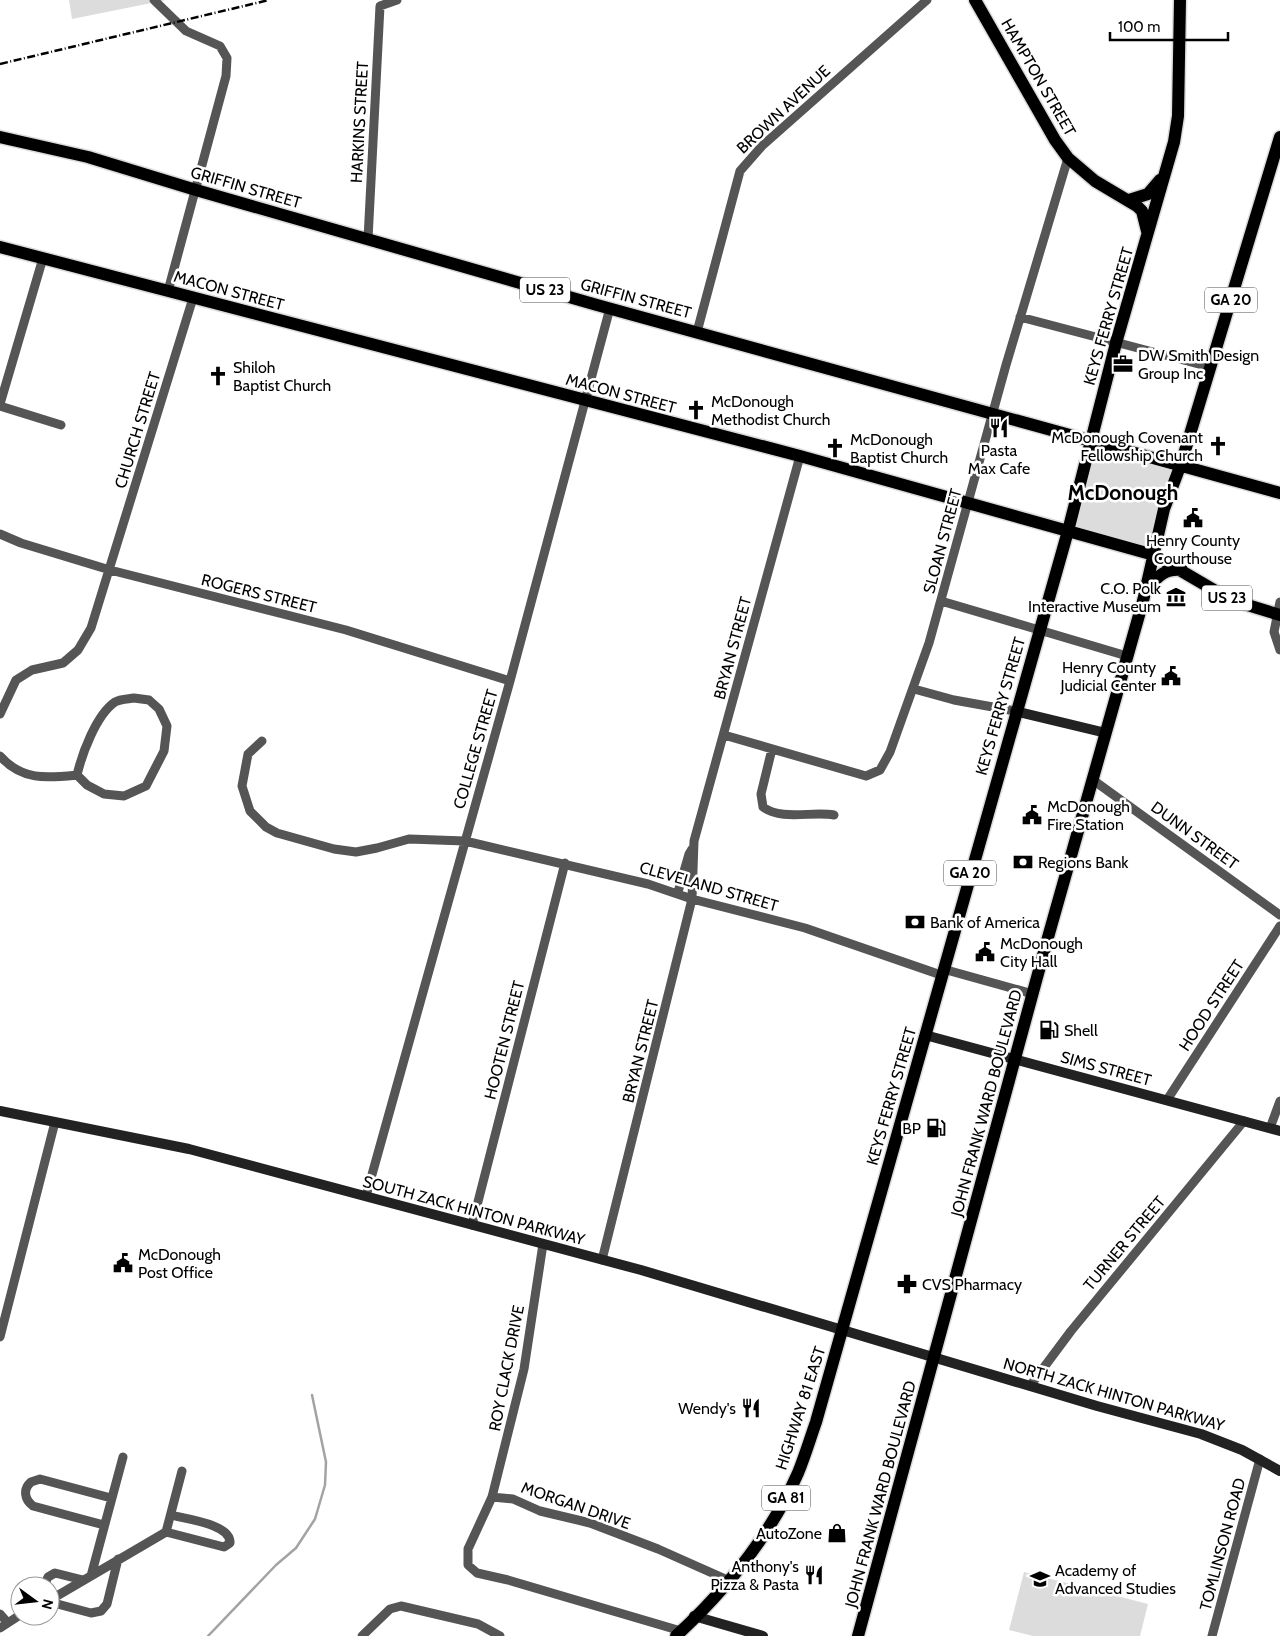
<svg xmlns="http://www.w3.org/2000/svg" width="1280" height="1636" font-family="Cabin,sans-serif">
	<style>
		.green { fill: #dcdcdc }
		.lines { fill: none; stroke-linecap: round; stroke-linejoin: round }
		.stream { stroke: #a3a3a3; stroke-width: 2.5 }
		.primary-casing { stroke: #dbdbdb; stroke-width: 15 }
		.street { stroke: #555; stroke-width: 9 }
		.secondary { stroke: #222; stroke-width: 10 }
		.primary { stroke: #000; stroke-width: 12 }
		.rail { stroke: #000; stroke-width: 2.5; stroke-dasharray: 8 2.5 1 2.5; stroke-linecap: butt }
		.labels { text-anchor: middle; stroke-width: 5; stroke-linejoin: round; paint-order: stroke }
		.shield { fill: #fff; stroke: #4c4c4c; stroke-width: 1 }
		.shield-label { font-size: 15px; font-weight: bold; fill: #000 }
		.street-label { font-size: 16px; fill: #000; stroke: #fff }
		.poi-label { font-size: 16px; fill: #000; stroke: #fff; text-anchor: start }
		.district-label { font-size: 21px; font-weight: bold; fill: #000; stroke: #fff }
	</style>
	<rect width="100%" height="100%" fill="#fff"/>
	<path class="green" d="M69,0H166L72,19Z
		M1090,440L1181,464L1154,555L1068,531Z
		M1024,1572L1148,1604L1140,1636H1033L1009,1630Z"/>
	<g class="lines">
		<path class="stream" d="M208,1636L276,1565L296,1548L315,1519L325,1485L326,1462L312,1395"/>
		<defs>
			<path id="primary" d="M975,0L1055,140L1068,158L1095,181L1137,206L1142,211L1147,231
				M0,137L88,157L196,190L597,305L1280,493
				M1129,200L1148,194L1160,180
				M0,247L800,456L1154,555L1231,600L1280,615
				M1148,589C1157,576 1166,568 1182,570
				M676,1636C727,1589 770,1536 798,1473C805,1456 810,1439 816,1422L1068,531L1116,343L1174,142L1178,116L1180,0
				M858,1636L1045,948L1143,601L1164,509L1181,464L1280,137"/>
		</defs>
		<use href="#primary" class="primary-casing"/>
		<path class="street" d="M154,0L186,31L220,46L227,58L226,76L168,291
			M368,239L380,6L397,0
			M1020,317L1210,367
			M697,332L740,171L762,146L927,0
			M0,404L43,258
			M0,406L61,425
			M0,534L21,543L110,570L346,630L510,681
			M941,601L1127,656
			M1280,602L1274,632L1280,650
			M914,689L954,700L1015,711
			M134,698L149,700L159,709L167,726L164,751L146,786L124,796L104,794L87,785L77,775C82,754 96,715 115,702C120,699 129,699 134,698Z
			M0,714L16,680L32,670L63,663L78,650L91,628L193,298
			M724,735L866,776L880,770L890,752L929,643L1006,365L1068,158
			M262,741L248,754L242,786L250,811L266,827L277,833L334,849L356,852L377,848L409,839L465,841L648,884L692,899L805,928L941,975
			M772,749L761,794L763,807C782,821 812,811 834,815
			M0,756C22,781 47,778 77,775
			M1093,780L1280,915
			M678,892L689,854L692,849
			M943,969L1033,994
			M1167,1100L1280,926
			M1270,1128L1280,1101
			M366,1196L510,681L610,308
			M472,1225L565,863
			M602,1260L692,899L694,841L800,456
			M0,1337L55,1122
			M1030,1386L1071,1331L1244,1121
			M492,1497L524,1369L543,1244
			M104,1525L33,1506C24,1499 23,1489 31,1482L40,1479L111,1498
			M166,1532L224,1547L230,1543C231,1524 186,1519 171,1515
			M91,1576L123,1457
			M44,1586L48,1577L55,1573L83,1580
			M50,1600L166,1532L182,1471
			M50,1602L91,1613L101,1611L107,1604L118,1559
			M0,1614L7,1622
			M0,1628L20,1615
			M681,1631L508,1580L477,1573L468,1565V1549L492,1497L513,1499L540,1511L590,1523L658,1549L730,1581
			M362,1636L390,1609L401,1606L478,1624L500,1636
			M1212,1636L1260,1459"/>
		<path class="secondary" d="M1015,711L1106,733
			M925,1035L1280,1131
			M0,1111L189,1149L641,1270L1097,1406L1201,1434L1242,1450L1280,1471
			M694,1616L763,1636"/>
		<use href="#primary" class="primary"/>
		<path class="rail" d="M0,64L269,0"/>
	</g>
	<defs>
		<symbol id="office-bare" viewBox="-9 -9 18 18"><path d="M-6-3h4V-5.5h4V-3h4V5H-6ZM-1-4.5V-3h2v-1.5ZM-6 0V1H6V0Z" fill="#000" stroke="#fff" stroke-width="2.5" paint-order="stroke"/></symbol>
		<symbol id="church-bare" viewBox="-9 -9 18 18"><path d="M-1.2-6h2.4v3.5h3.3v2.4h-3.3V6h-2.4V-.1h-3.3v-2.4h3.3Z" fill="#000" stroke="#fff" stroke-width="2.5" paint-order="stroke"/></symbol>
		<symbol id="restaurant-bare" viewBox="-9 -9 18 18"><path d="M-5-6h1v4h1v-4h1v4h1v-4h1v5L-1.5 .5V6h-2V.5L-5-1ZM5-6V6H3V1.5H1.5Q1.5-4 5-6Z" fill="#000" stroke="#fff" stroke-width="2.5" paint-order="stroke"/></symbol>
		<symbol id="civic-bare" viewBox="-9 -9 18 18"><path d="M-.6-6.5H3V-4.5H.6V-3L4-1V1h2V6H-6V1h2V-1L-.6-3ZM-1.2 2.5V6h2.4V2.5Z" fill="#000" stroke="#fff" stroke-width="2.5" paint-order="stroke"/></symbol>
		<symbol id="museum-bare" viewBox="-9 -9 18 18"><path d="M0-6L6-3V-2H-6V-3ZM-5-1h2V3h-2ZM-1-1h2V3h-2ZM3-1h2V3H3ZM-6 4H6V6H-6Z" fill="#000" stroke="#fff" stroke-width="2.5" paint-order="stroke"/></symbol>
		<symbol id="bank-bare" viewBox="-9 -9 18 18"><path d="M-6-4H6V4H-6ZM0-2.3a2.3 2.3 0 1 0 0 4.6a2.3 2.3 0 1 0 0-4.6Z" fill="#000" stroke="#fff" stroke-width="2.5" paint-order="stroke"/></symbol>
		<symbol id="fuel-bare" viewBox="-9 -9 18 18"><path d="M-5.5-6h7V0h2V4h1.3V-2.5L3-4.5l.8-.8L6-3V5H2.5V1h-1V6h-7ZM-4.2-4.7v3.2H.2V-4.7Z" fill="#000" stroke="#fff" stroke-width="2.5" paint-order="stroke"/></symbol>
		<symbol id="pharmacy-bare" viewBox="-9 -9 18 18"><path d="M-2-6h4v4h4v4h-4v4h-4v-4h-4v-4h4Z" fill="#000" stroke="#fff" stroke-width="2.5" paint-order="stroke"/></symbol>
		<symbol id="shop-bare" viewBox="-9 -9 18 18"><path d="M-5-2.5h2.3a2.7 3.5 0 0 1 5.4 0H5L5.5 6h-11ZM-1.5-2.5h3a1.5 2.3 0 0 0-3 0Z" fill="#000" stroke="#fff" stroke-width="2.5" paint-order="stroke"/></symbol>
		<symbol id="school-bare" viewBox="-9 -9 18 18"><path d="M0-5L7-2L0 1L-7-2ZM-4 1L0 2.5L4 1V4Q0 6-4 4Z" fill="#000" stroke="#fff" stroke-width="2.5" paint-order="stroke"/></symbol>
	</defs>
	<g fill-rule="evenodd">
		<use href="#office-bare" x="1109" y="350" width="28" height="28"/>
		<use href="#church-bare" x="204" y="362" width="28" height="28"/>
		<use href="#church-bare" x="682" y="396" width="28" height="28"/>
		<use href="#restaurant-bare" x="985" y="414" width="28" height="28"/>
		<use href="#church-bare" x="1204" y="432" width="28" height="28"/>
		<use href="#church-bare" x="821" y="434" width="28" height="28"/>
		<use href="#civic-bare" x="1179" y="504" width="28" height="28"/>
		<use href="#museum-bare" x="1162" y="583" width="28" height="28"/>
		<use href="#civic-bare" x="1157" y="662" width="28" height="28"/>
		<use href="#civic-bare" x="1018" y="801" width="28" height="28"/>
		<use href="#bank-bare" x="1009" y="848" width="28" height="28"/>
		<use href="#bank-bare" x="901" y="908" width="28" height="28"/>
		<use href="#civic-bare" x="971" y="938" width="28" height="28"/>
		<use href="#fuel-bare" x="1035" y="1016" width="28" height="28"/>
		<use href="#fuel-bare" x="922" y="1114" width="28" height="28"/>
		<use href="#civic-bare" x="109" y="1249" width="28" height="28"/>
		<use href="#pharmacy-bare" x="893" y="1270" width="28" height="28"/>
		<use href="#restaurant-bare" x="737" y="1394" width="28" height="28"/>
		<use href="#shop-bare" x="823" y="1519" width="28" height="28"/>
		<use href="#restaurant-bare" x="800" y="1561" width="28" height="28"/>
		<use href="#school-bare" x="1026" y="1565" width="28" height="28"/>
	</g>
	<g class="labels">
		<g class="shield">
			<rect x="520" y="277.5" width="50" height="25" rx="4"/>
			<rect x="1205" y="287.5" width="52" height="25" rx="4"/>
			<rect x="1202" y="585.5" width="50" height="25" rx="4"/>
			<rect x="944" y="860.5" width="52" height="25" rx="4"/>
			<rect x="762" y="1485.5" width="48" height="25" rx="4"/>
		</g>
		<g class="shield-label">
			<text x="545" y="295">US 23</text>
			<text x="1231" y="305">GA 20</text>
			<text x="1227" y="603">US 23</text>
			<text x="970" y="878">GA 20</text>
			<text x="786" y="1503">GA 81</text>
		</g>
		<g class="street-label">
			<text transform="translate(1039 77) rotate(60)" y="6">HAMPTON STREET</text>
			<text transform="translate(783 109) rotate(-43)" y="6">BROWN AVENUE</text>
			<text transform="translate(359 122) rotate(-87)" y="6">HARKINS STREET</text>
			<text transform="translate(246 187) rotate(16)" y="6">GRIFFIN STREET</text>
			<text transform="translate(229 290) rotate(15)" y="6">MACON STREET</text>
			<text transform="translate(636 298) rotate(15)" y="6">GRIFFIN STREET</text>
			<text transform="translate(1108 316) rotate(-74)" y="6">KEYS FERRY STREET</text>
			<text transform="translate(621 393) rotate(15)" y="6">MACON STREET</text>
			<text transform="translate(137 430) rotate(-73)" y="6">CHURCH STREET</text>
			<text transform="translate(942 541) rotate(-75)" y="6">SLOAN STREET</text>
			<text transform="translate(259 593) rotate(14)" y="6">ROGERS STREET</text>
			<text transform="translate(732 648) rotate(-75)" y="6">BRYAN STREET</text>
			<text transform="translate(1000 706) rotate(-74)" y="6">KEYS FERRY STREET</text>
			<text transform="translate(475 749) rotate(-74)" y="6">COLLEGE STREET</text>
			<text transform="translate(1195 835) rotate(36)" y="6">DUNN STREET</text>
			<text transform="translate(709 886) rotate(16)" y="6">CLEVELAND STREET</text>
			<text transform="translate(1211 1005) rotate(-57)" y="6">HOOD STREET</text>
			<text transform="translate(504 1040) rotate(-76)" y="6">HOOTEN STREET</text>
			<text transform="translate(640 1051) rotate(-76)" y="6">BRYAN STREET</text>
			<text transform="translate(1106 1068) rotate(15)" y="6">SIMS STREET</text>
			<text transform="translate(891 1096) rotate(-74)" y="6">KEYS FERRY STREET</text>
			<text transform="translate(986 1103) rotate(-75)" y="6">JOHN FRANK WARD BOULEVARD</text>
			<text transform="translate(474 1210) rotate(15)" y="6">SOUTH ZACK HINTON PARKWAY</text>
			<text transform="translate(1124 1243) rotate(-50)" y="6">TURNER STREET</text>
			<text transform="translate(506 1368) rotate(-79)" y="6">ROY CLACK DRIVE</text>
			<text transform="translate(1114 1394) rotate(16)" y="6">NORTH ZACK HINTON PARKWAY</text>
			<text transform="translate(800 1408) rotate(-72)" y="6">HIGHWAY 81 EAST</text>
			<text transform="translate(880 1494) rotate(-75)" y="6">JOHN FRANK WARD BOULEVARD</text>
			<text transform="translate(576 1505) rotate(19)" y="6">MORGAN DRIVE</text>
			<text transform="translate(1222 1544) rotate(-75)" y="6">TOMLINSON ROAD</text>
		</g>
		<g class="poi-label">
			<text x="1138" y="361">DW Smith Design<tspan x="1138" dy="18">Group Inc</tspan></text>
			<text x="233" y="373">Shiloh<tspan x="233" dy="18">Baptist Church</tspan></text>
			<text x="711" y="407">McDonough<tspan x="711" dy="18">Methodist Church</tspan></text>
			<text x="1203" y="443" text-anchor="end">McDonough Covenant<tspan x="1203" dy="18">Fellowship Church</tspan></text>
			<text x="850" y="445">McDonough<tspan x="850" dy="18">Baptist Church</tspan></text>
			<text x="999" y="456" text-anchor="middle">Pasta<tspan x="999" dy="18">Max Cafe</tspan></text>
			<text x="1193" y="546" text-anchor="middle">Henry County<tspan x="1193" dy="18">Courthouse</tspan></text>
			<text x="1161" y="594" text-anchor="end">C.O. Polk<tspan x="1161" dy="18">Interactive Museum</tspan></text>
			<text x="1156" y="673" text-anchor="end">Henry County<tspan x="1156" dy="18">Judicial Center</tspan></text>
			<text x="1047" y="812">McDonough<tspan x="1047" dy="18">Fire Station</tspan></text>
			<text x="1038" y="868">Regions Bank</text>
			<text x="930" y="928">Bank of America</text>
			<text x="1000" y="949">McDonough<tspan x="1000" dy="18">City Hall</tspan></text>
			<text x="1064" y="1036">Shell</text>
			<text x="921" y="1134" text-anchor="end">BP</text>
			<text x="138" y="1260">McDonough<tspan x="138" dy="18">Post Office</tspan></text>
			<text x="922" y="1290">CVS Pharmacy</text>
			<text x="736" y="1414" text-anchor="end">Wendy's</text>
			<text x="822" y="1539" text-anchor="end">AutoZone</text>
			<text x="799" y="1572" text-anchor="end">Anthony's<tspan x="799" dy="18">Pizza &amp; Pasta</tspan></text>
			<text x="1055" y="1576">Academy of<tspan x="1055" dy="18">Advanced Studies</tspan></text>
		</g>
		<g class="district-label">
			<text x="1123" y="500">McDonough</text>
		</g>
	</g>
	<g transform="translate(35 1601) rotate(105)"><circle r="24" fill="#ffffff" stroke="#999999"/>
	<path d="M0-4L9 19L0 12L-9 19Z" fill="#000000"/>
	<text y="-8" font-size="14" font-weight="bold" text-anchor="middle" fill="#000000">N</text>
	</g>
	<path d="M1110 32v8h118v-8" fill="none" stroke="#000000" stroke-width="2.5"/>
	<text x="1118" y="32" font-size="15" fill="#000000" stroke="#ffffff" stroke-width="4" paint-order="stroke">100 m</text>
</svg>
